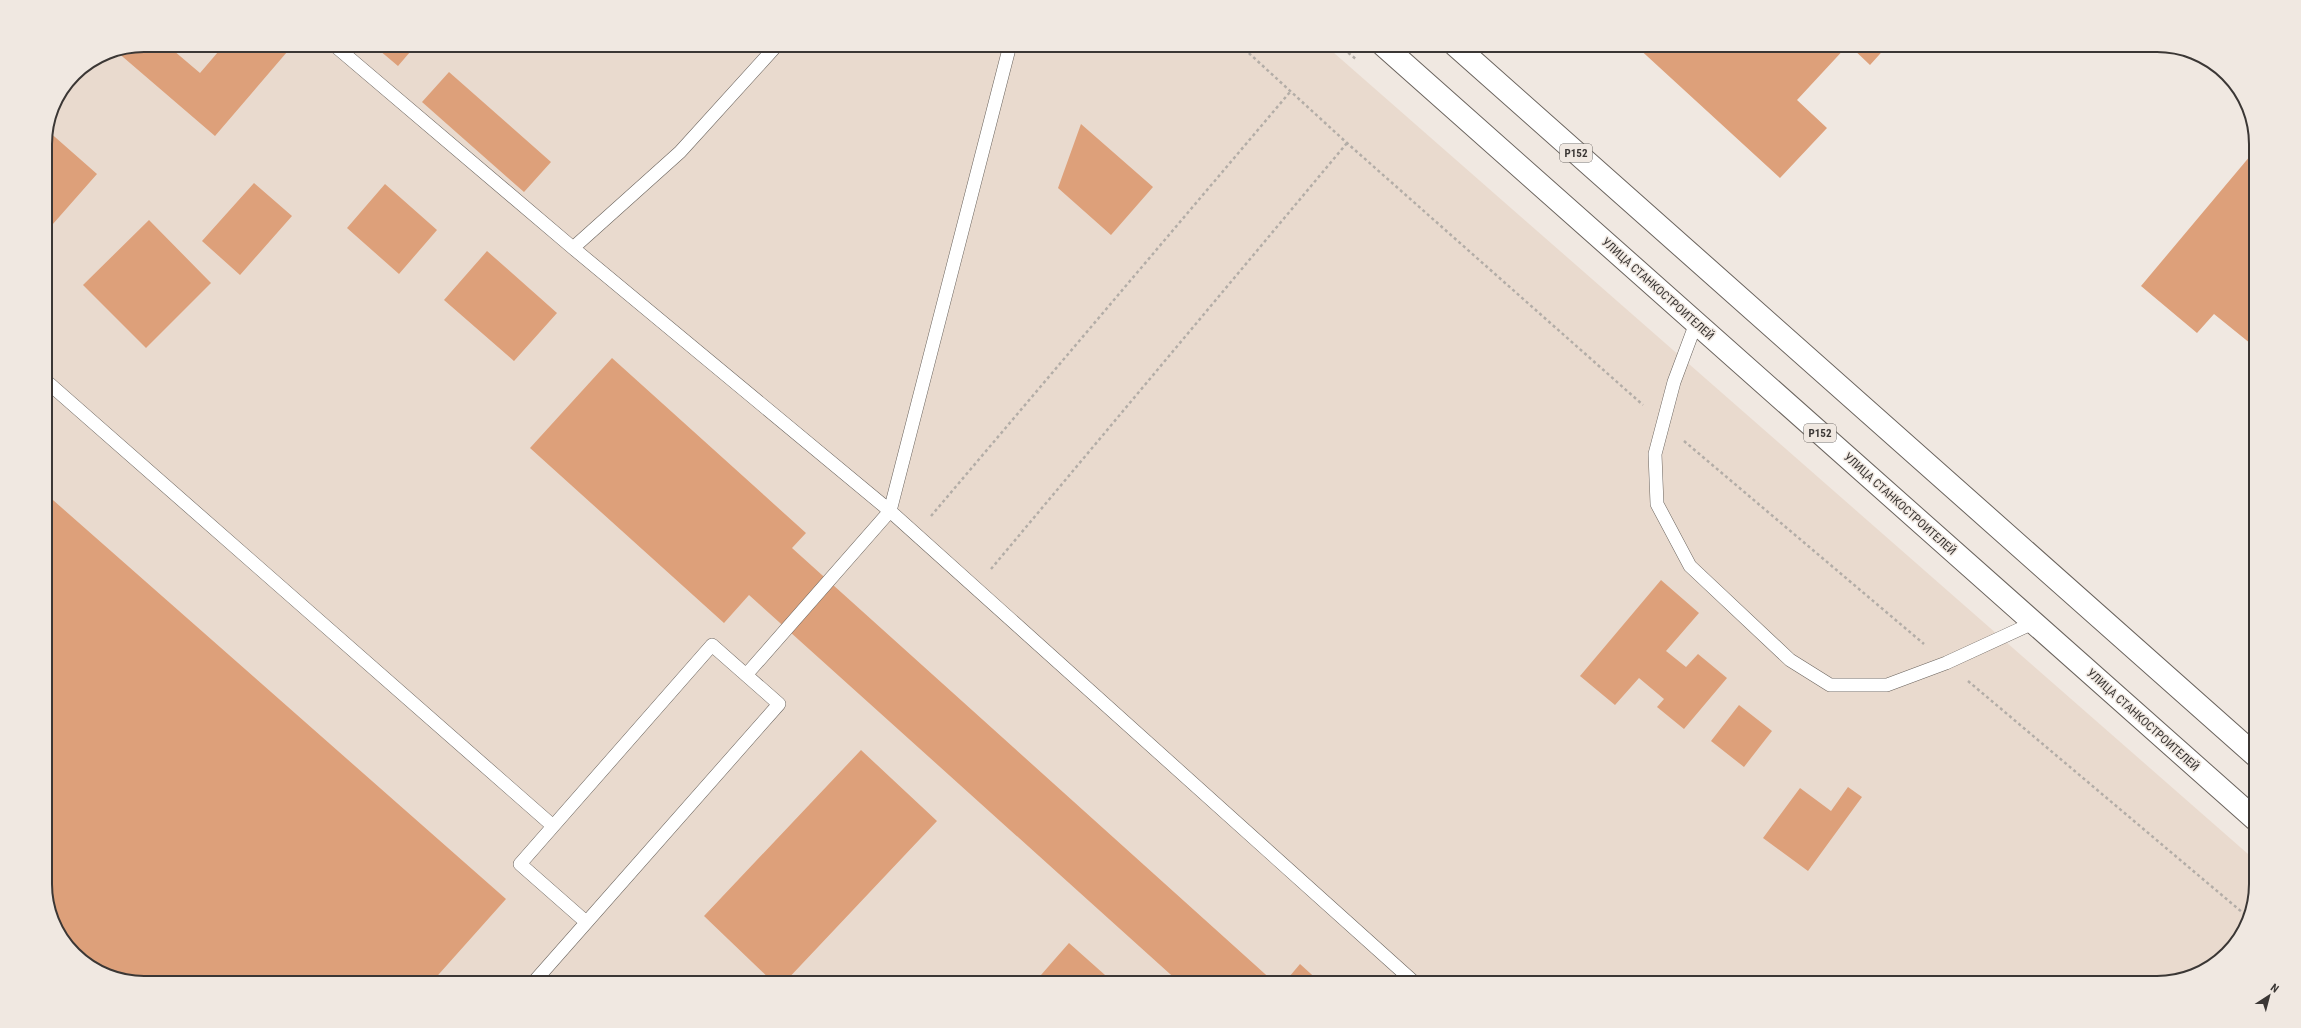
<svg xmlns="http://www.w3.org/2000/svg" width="2301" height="1028" font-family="'Roboto Condensed',sans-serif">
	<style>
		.built { fill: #e9dace }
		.building { fill: #dda07a }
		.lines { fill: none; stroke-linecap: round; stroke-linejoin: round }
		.service-casing { stroke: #6a635d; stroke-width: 14 }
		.primary-casing { stroke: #6a635d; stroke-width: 24 }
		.path { stroke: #b3ada7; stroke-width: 2.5; stroke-dasharray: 3 3; stroke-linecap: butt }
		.service { stroke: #fff; stroke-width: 13 }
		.primary { stroke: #fff; stroke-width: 22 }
		.labels { text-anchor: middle; stroke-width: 3; stroke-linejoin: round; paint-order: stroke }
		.shield { fill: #f0e8e1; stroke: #716c69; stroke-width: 1 }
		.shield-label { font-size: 11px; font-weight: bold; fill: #3b3735 }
		.street-label { font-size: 12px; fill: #3b3735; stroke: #f0e8e1 }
		.rim { fill: none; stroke: #3b3735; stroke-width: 2 }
	</style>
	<rect width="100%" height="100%" fill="#f0e8e1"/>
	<path class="built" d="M144,45H1325L2256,861V884L2248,922L2212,966L2157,983H144L106,975L62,939L45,890V138L53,106L74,74L107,52Z"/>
	<path class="building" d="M144,45H167L200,73L224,45H293L215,136L116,51Z
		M373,45H416L398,66Z
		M1635,45H1737L1746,53L1753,45H1848L1797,100L1827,128L1780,178Z
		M1849,45H1888L1870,65Z
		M449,72L551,162L524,192L422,102Z
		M1081,124L1153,187L1111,235L1058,188Z
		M47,130L97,174L45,233V138Z
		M2256,149V268L2253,271L2256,273V348L2214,314L2197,333L2141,286Z
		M254,183L292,216L240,275L202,241Z
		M385,184L437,230L399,274L347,228Z
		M149,220L211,283L146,348L83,285Z
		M487,251L557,313L514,361L444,300Z
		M612,358L806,533L792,548L1275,983H1180L749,595L724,623L530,448Z
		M45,493L506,899L431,983H144L106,975L62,939L45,890Z
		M1661,580L1699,613L1666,651L1686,667L1698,654L1727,678L1684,729L1657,707L1664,699L1639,678L1615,705L1580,676Z
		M1739,705L1772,731L1744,767L1711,741Z
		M861,750L937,821L784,983H774L704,916Z
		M1848,787L1862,797L1808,871L1763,838L1800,788L1831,811Z
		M1069,943L1114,983H1034Z
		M1300,964L1321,983H1284Z"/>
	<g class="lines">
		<defs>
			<path id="service" d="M334,45L573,248L890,511L1415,983
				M573,248L680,152L777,45
				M1696,323L1674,382L1655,454L1657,504L1690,566L1790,660L1830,685H1887L1946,663L2033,623
				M45,380L553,826
				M746,675L890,511L1010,45
				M533,983L779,704L712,645L520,864L586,922"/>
			<path id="primary" d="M1383,45L2256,820
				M1455,45L2256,756"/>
		</defs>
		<use href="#service" class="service-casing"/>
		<use href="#primary" class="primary-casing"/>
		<path class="path" d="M1240,45L1347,143L1643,405
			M1339,45L1357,60
			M1684,441L1924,644
			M931,516L1290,92
			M991,569L1347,143
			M1968,681L2249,918"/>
		<use href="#service" class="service"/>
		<use href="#primary" class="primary"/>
	</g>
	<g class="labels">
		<g class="shield">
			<rect x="1560" y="144" width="32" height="18" rx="3"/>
			<rect x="1804" y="424" width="32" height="18" rx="3"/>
		</g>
		<g class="shield-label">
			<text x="1576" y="157">Р152</text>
			<text x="1820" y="437">Р152</text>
		</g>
		<g class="street-label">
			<text transform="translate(1658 289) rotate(42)" y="4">УЛИЦА СТАНКОСТРОИТЕЛЕЙ</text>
			<text transform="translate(1900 504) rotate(42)" y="4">УЛИЦА СТАНКОСТРОИТЕЛЕЙ</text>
			<text transform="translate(2143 720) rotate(42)" y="4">УЛИЦА СТАНКОСТРОИТЕЛЕЙ</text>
		</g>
	</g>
	<path d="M0 0H2301V1028H0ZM144 52H2157A92 92 0 0 1 2249 144V884A92 92 0 0 1 2157 976H144A92 92 0 0 1 52 884V144A92 92 0 0 1 144 52Z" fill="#f0e8e1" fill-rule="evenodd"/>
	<path class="rim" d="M144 52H2157A92 92 0 0 1 2249 144V884A92 92 0 0 1 2157 976H144A92 92 0 0 1 52 884V144A92 92 0 0 1 144 52Z"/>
	<g transform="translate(2269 996) rotate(36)" stroke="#f0e8e1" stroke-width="3" paint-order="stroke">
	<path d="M0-3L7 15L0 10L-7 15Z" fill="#3b3735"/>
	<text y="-6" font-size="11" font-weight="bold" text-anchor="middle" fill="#3b3735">N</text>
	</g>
</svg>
